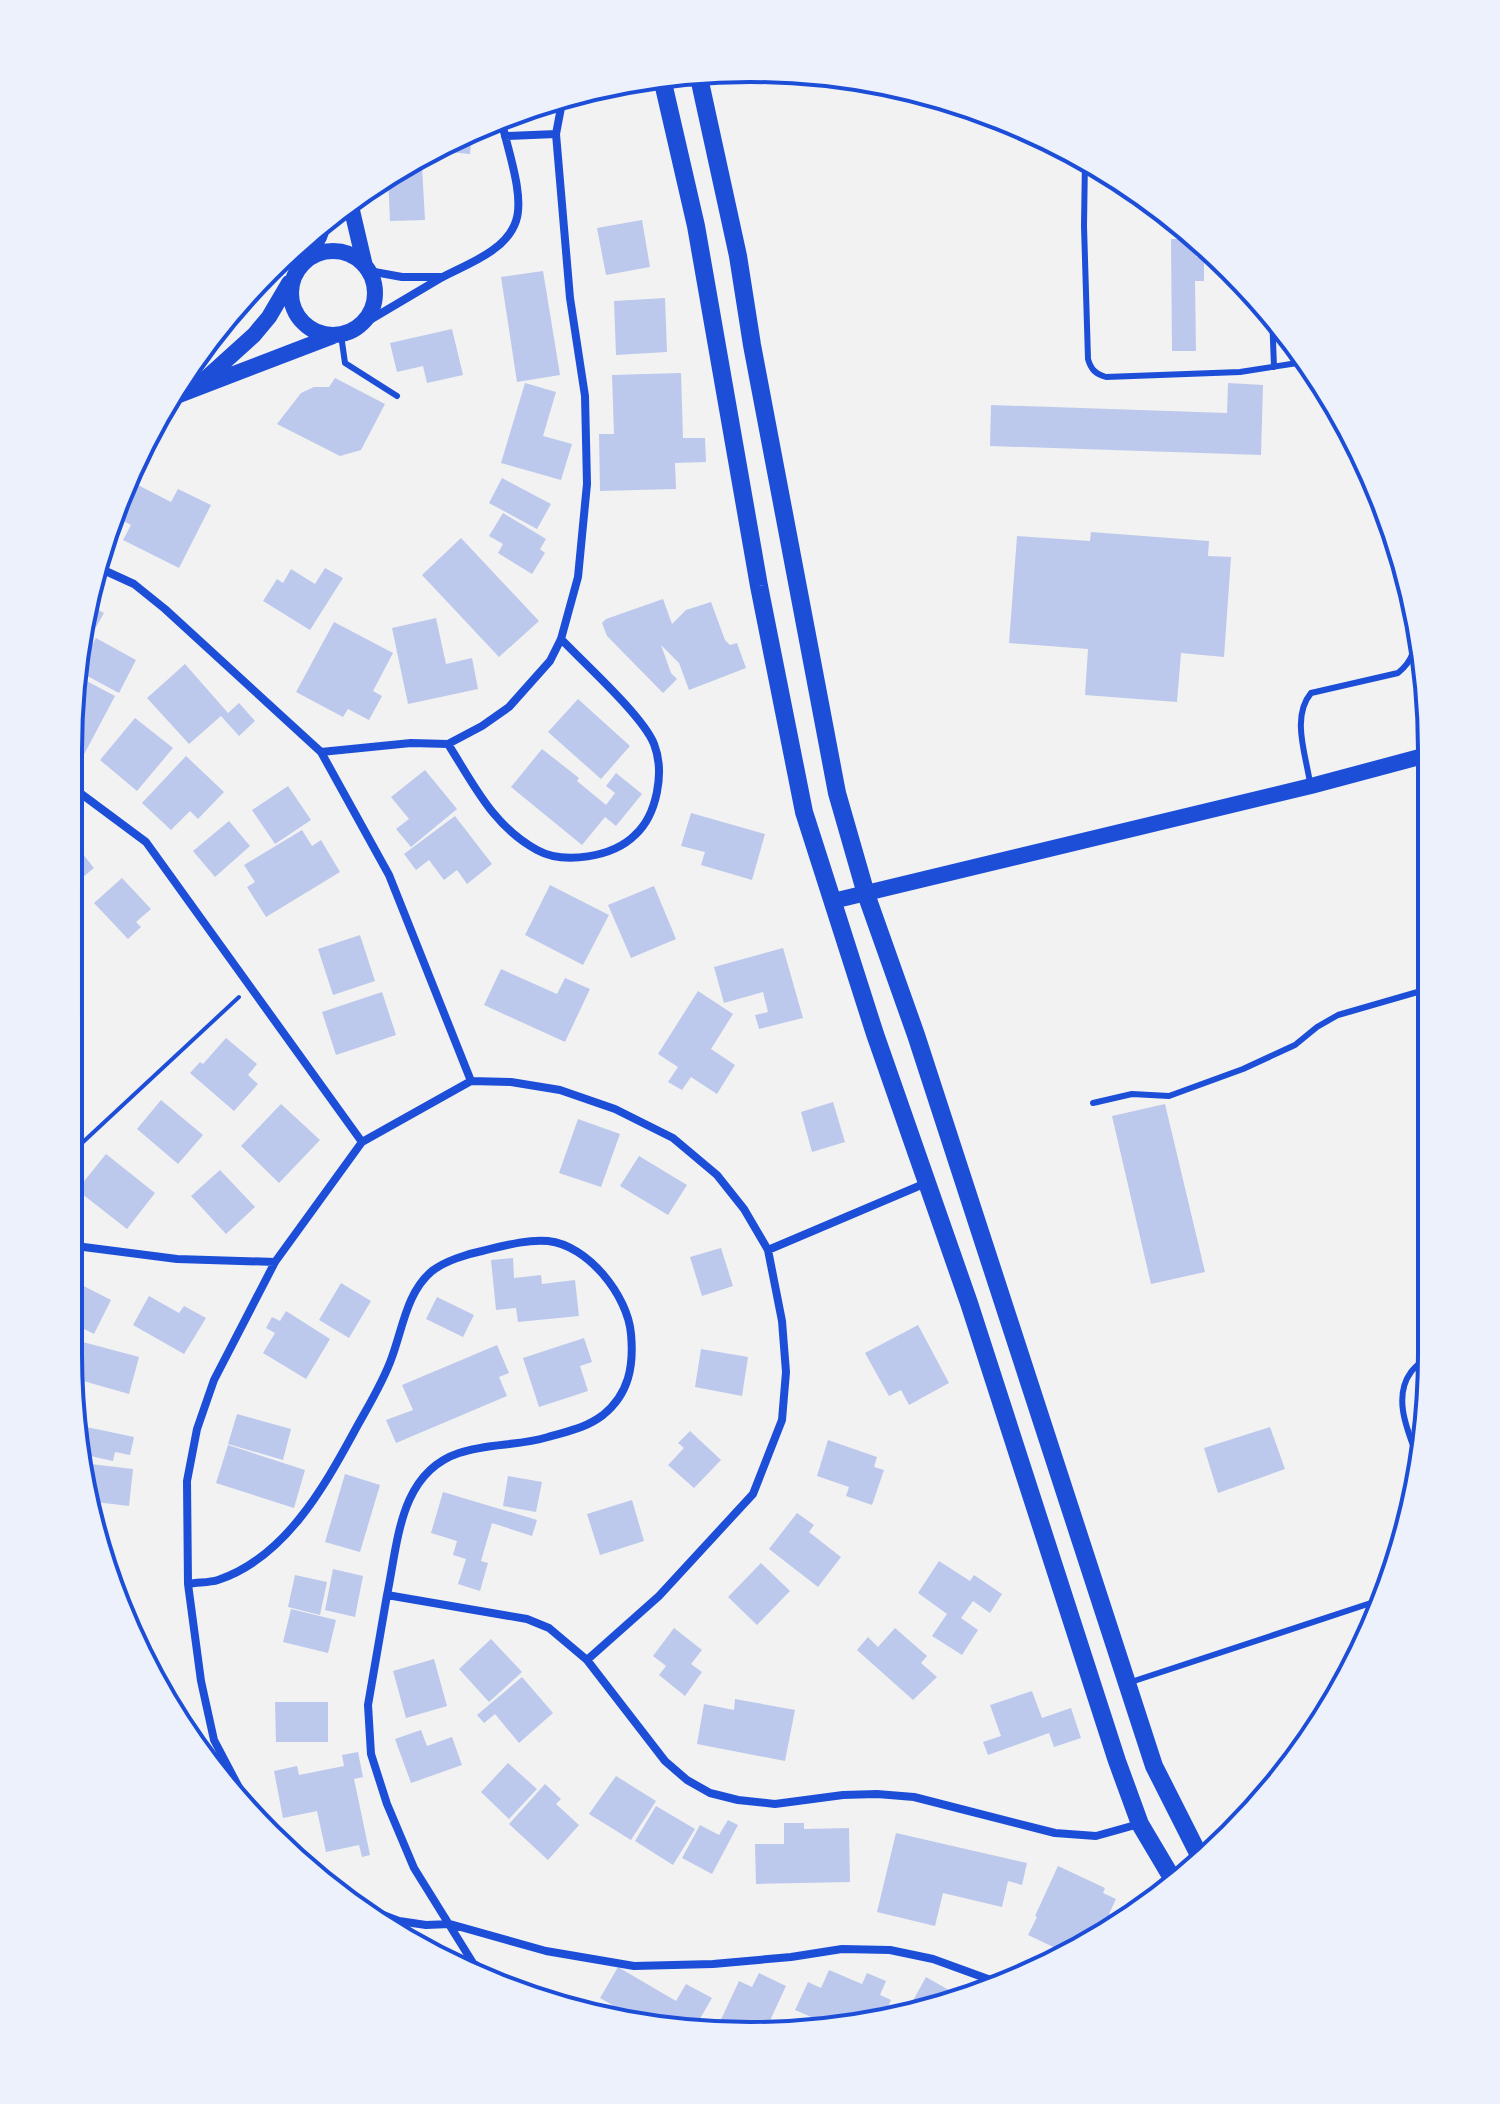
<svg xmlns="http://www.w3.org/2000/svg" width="1500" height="2104" font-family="'IBM Plex Sans',sans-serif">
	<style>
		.building { fill: #bdc9ec }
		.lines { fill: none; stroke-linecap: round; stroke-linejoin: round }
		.path { stroke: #1d4ed8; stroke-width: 4 }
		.service { stroke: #1d4ed8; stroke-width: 6 }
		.minor { stroke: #1d4ed8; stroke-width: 8 }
		.secondary { stroke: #1d4ed8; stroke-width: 16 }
		.primary { stroke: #1d4ed8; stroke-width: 18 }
		.rim { fill: none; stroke: #1d4ed8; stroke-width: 4 }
	</style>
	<rect width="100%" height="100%" fill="#f2f2f2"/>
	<path class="building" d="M472,131L470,154L429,150L466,134Z
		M422,167L425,220L390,221L388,175L397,168Z
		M642,220L650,267L606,275L597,228Z
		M1171,239H1196V257H1204V281H1195L1196,351H1172Z
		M543,271L560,375L517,382L501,277Z
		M665,298L667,352L616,355L614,301Z
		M452,329L463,375L427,383L423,366L397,372L390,343Z
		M681,373L683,438H705L706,462L675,463L676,489L600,491L599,434H614L612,375Z
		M335,378L385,404L361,450L340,456L277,424L301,393L314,387H329Z
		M525,383L556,392L543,436L572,444L561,480L501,463Z
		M1228,383L1263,385L1261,455L990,446L991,405L1227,413Z
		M502,478L551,504L537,529L489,503Z
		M132,482L171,502L178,489L211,505L179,568L123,540L131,525L118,518Z
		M503,513L546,539L540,549L545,553L532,574L498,553L503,544L489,536Z
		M1091,532L1209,541L1208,556L1231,557L1224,657L1181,653L1177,702L1085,695L1088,649L1009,643L1017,536L1090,541Z
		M461,538L539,621L499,657L422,575Z
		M325,568L343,578L310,630L263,601L277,579L283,583L291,569L315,584Z
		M663,599L672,624L686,610L711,602L725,640L730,645L737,643L746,668L689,690L679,663L661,645L671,673L677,679L663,693L607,636L602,623L606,619Z
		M86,603L104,613L77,661L81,617Z
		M436,618L446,664L472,658L478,689L408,704L392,628Z
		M334,622L393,653L373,691L382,696L369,720L348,709L343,717L296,692Z
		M96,638L136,660L119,693L78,671Z
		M185,664L228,713L239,703L255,721L239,736L221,716L189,744L147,698Z
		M81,678L115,696L80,762L68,755V750L74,692Z
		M578,699L630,746L601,779L548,732Z
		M135,718L173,748L137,791L100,760Z
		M542,749L579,778L577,781L606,805L615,793L606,786L616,773L642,794L616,826L605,817L582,845L511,787Z
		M186,756L224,792L198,819L190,811L171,830L142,803Z
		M425,770L457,809L411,847L396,829L409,819L391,797Z
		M288,786L311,820L275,844L252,810Z
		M691,813L765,834L752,880L701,865L705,852L681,846Z
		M455,816L492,864L467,884L457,870L444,880L429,860L416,870L404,854Z
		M229,821L250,846L215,877L193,851Z
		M68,828L80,844L78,848L94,868L68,889Z
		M302,830L312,846L321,840L340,872L266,917L247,887L255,882L244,865Z
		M122,878L151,909L136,922L141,927L128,939L94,903Z
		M550,885L609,915L583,965L525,935Z
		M654,886L676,939L631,958L608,905Z
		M360,935L375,981L333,995L318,949Z
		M783,948L803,1018L759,1029L755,1015L768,1012L763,992L724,1003L714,967Z
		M501,969L557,994L565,978L590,989L565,1042L484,1005Z
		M698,991L733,1014L711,1049L735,1065L717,1094L691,1077L682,1090L668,1082L678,1067L658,1054Z
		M382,992L396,1035L336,1055L322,1012Z
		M226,1038L257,1064L248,1075L258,1084L234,1111L190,1073L200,1062L203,1064Z
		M161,1100L203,1135L178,1164L137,1129Z
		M833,1102L845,1142L812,1152L801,1112Z
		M281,1104L320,1140L279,1183L241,1146Z
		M1165,1104L1205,1272L1151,1284L1112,1116Z
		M578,1119L620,1134L601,1187L559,1173Z
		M106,1154L155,1193L127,1229L77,1190Z
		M639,1156L687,1185L668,1215L620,1186Z
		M220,1170L255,1207L226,1234L191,1196Z
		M721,1248L733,1286L702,1296L690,1257Z
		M513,1258L514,1278L541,1275L542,1284L575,1280L579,1316L518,1322L516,1308L496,1310L491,1260Z
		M68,1278L111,1300L94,1334L68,1321Z
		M341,1283L371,1301L349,1338L319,1320Z
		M149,1296L179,1313L184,1306L206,1318L184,1354L133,1325Z
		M437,1297L474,1315L463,1337L426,1319Z
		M286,1311L330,1339L306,1379L263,1353L275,1333L266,1328L272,1317L280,1321Z
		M918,1325L949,1383L909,1405L901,1390L889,1396L865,1353Z
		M584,1338L592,1362L580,1366L588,1391L539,1407L523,1358Z
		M83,1342L139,1357L129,1394L73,1378Z
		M497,1345L509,1373L499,1377L507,1396L396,1443L386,1420L413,1410L402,1385Z
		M701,1349L748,1357L742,1396L695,1387Z
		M237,1414L291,1429L283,1460L228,1444Z
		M77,1425L134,1437L130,1455L115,1452L113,1461L81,1454Z
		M1270,1427L1285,1469L1218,1493L1204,1448Z
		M690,1431L721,1460L694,1488L668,1465L684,1448L678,1443Z
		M828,1440L877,1457L874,1467L884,1470L872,1505L846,1496L849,1487L817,1476Z
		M228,1445L305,1470L294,1508L216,1483Z
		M82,1463L133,1469L129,1506L87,1501Z
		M345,1474L380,1485L360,1552L325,1542Z
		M508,1476L542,1482L536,1512L503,1506Z
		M443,1492L537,1520L532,1536L492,1523L481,1561L488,1563L480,1591L458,1584L466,1559L453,1555L457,1541L431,1533Z
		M632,1500L644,1541L600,1555L587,1514Z
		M797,1513L814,1525L809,1532L841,1557L818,1587L769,1549Z
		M109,1542L113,1577V1578L97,1544Z
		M939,1561L970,1581L974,1575L1002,1594L990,1613L973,1601L961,1618L978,1630L962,1655L932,1636L947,1614L918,1593Z
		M761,1563L790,1591L757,1625L728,1597Z
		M333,1569L363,1576L355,1617L325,1610Z
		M295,1575L327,1582L320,1615L288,1607Z
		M291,1609L336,1620L328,1653L283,1642Z
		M674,1628L702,1650L691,1664L702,1672L685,1696L659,1675L666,1666L653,1656Z
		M895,1628L927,1656L921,1663L937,1677L913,1700L857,1650L868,1637L878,1647Z
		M491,1639L522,1672L489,1702L459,1669Z
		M434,1659L447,1706L406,1718L393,1671Z
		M522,1677L553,1713L519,1743L495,1714L484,1723L477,1715Z
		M1032,1691L1042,1718L1071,1708L1081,1738L1054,1747L1049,1733L988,1755L983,1742L1001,1736L990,1705Z
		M735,1699L795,1710L785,1761L697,1744L704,1704L734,1710Z
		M275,1702H328V1742H276Z
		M421,1730L427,1746L452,1737L462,1765L411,1783L395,1739Z
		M358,1752L363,1777L354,1779L370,1855L362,1857L359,1845L326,1852L317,1811L283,1818L274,1771L297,1766L299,1775L344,1766L342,1755Z
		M508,1763L537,1789L509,1819L481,1792Z
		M616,1776L656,1801L631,1840L589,1814Z
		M545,1784L561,1799L556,1804L579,1825L548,1860L509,1824Z
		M656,1806L695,1829L673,1865L635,1841Z
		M728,1820L738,1825L712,1874L682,1858L700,1825L719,1835Z
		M784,1823H804V1829L849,1828L850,1882L756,1884L755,1844H784Z
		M896,1833L1027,1863L1022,1885L1008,1881L1002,1907L943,1893L935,1926L877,1912Z
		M1058,1866L1105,1888L1103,1893L1116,1899L1109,1914L1119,1918L1122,1912L1128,1915L1068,1954L1028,1935L1037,1917L1035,1916Z
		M618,1967L676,2001L686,1984L712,1998L694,2029L661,2030L651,2027L600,1998Z
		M829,1970L862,1984L867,1973L886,1981L880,1995L891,2000L881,2023L830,2025L795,2010L808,1982L821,1988Z
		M759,1973L786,1986L767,2027L717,2028L739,1981L752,1987Z
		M926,1977L961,1997L905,2015Z"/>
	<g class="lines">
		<path class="path" d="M68,1156L239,997"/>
		<path class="service" d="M1085,159L1084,226L1088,359C1091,370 1096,374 1106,377L1240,372L1304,362
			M1272,314L1274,367
			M341,335L345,363L397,396
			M1310,783C1306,755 1291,717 1311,693L1398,673C1414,660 1415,648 1416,628
			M1093,1103L1132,1094L1169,1096L1243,1069L1295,1045L1317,1027L1338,1015L1428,989
			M1420,1464C1410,1436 1391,1399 1411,1372C1416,1365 1424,1360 1430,1354
			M1131,1682L1383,1599"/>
		<path class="minor" d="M505,136L556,134
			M369,271L402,277H442
			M358,327C385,311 412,295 439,279C464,265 506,252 516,221C525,194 506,146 501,118
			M99,568L134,584L165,609L321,752L389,875L471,1081
			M448,744C474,785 493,826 537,850C564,865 613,857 635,835C657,815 665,772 654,744C643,716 584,663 561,639
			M321,752L411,743L448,744L482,726L509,707L550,661L561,639L578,577L587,484L585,396L570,298L556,134L563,97
			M68,784L146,842L362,1142
			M68,1245L177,1259L275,1262
			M768,1250L926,1183
			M188,1584C198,1582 209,1583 218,1580C284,1558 323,1489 354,1432C367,1408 383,1383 392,1357C403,1327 407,1292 432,1271C445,1261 467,1254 482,1251C503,1246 527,1239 548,1241C588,1245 628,1296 631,1334C634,1366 629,1394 603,1415C586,1428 568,1431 548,1437C519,1446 488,1443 459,1453C399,1473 398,1543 387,1595
			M265,1826L245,1799L214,1740L201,1681L188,1584L187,1481L197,1429L214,1380L275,1262L362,1142L471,1081L511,1082L560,1090L615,1109L673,1138L717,1175L744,1209L768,1250L782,1321L786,1372L782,1420L753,1494L659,1596L587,1660
			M370,1910L399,1921L426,1925L450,1924L546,1951L634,1966L713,1964L791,1957L842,1949L890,1950L933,1959L999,1983
			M509,1989L473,1963L414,1868L387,1804L371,1754L368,1705L387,1595L527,1619L549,1628L587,1660L665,1761L687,1780L710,1793L738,1800L775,1804L843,1795L877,1794L914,1797L1055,1833L1096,1836L1139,1824"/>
		<path class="secondary" d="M350,202L365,266
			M291 293a42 42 0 1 1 84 0a42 42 0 1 1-84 0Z
			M304,261L319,237L325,220
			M202,382L254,335L269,317L289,283
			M166,400L333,336
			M833,901L1311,786L1427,755"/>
		<path class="primary" d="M698,73L738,256L752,345L837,793L866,894L916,1035L1154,1766L1203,1863
			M661,74L696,226L759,586L804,812L875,1034L969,1303L1117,1761L1140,1824L1175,1883"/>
	</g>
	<path d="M0 0H1500V2104H0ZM750 82H750A668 668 0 0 1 1418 750V1354A668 668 0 0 1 750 2022H750A668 668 0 0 1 82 1354V750A668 668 0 0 1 750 82Z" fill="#edf1fc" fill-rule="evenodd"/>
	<path class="rim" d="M750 82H750A668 668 0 0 1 1418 750V1354A668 668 0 0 1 750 2022H750A668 668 0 0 1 82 1354V750A668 668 0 0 1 750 82Z"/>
</svg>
